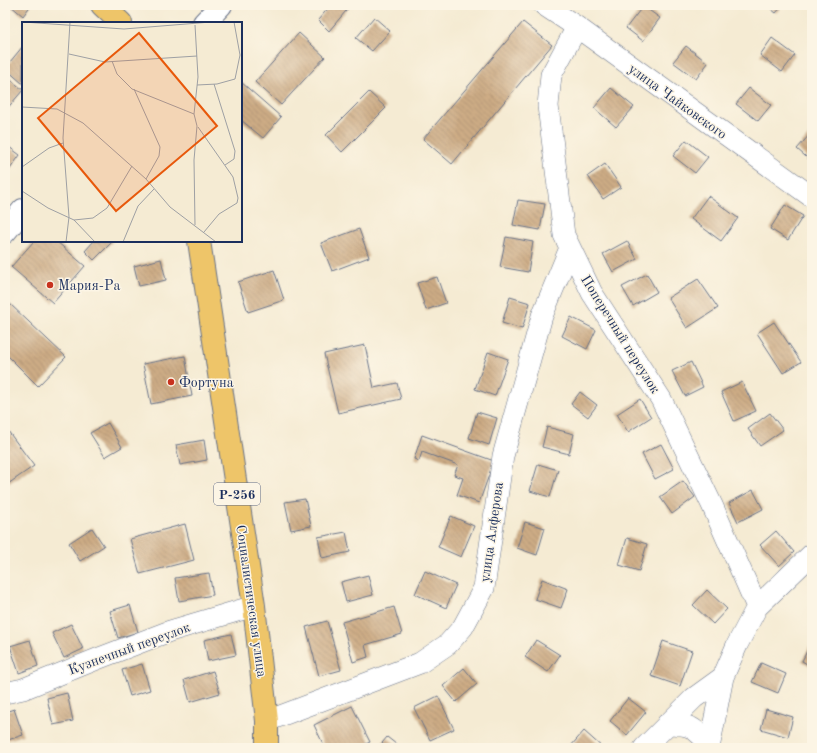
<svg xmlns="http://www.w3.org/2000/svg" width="817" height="753" font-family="'Old Standard TT',serif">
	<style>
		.building { fill: url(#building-back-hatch) }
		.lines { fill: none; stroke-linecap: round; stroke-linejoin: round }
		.minor-casing { stroke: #677187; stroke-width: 22 }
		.tertiary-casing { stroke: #677187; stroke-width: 24 }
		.primary-casing { stroke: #677187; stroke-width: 24 }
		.minor { stroke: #fff; stroke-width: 21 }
		.tertiary { stroke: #fff; stroke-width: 22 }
		.primary { stroke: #eec569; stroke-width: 22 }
		.poi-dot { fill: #c8321e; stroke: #fcf5e5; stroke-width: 1.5 }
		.labels { text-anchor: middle; stroke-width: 3; stroke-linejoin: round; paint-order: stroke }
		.shield { fill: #fcf5e5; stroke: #5e6a86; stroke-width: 1 }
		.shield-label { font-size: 13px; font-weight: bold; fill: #1b2f5e }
		.street-label { font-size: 14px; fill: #1b2f5e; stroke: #fcf5e5 }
		.poi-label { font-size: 14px; fill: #1b2f5e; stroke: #fcf5e5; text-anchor: start }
		.inset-road { fill: none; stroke: #9ea0a4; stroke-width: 1 }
		.view { fill: #e8590c; fill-opacity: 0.15; stroke: #e8590c; stroke-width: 2 }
		.inset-edge { fill: none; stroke: #1b2f5e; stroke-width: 2 }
	</style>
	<defs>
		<pattern id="building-back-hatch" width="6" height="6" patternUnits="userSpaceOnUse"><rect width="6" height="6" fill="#cdac85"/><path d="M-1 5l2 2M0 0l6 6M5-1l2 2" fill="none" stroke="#a68c70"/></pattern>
	</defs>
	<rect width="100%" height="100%" fill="#fcf5e5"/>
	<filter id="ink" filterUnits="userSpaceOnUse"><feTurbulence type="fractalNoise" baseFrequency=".025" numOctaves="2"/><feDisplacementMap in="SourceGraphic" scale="8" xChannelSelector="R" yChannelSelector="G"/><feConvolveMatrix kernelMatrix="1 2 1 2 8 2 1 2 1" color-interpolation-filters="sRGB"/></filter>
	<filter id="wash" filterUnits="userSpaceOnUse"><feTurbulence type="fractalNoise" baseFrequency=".012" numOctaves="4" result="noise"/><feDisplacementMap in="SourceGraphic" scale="16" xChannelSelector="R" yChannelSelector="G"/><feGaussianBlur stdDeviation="0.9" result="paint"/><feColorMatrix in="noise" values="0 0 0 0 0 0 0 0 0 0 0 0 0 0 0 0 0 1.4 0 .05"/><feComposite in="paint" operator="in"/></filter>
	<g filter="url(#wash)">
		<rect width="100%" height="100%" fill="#f5ebd3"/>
		<g id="blocks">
			<path class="building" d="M10,5H31L23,16Z
				M331,5H351L329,31L318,20Z
				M766,5H783L776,13Z
				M643,6L660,18L643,41L626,28Z
				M374,17L390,31L372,51L356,38Z
				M523,22L552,45L452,164L423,139Z
				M299,33L325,57L281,105L255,82Z
				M772,38L795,55L782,72L760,55Z
				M23,46V84L5,68Z
				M686,46L708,63L696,79L673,62Z
				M5,75L23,90L5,111Z
				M241,82L281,117L263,138L241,120Z
				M611,88L634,107L616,127L594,108Z
				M749,88L771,105L758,121L736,104Z
				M369,92L386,108L342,152L326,135Z
				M811,133L812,134V162L797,149Z
				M686,140L708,157L695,173L673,156Z
				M5,144L20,155L5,176Z
				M605,164L621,187L603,199L588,176Z
				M708,196L738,218L721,241L691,219Z
				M518,200L545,204L540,230L513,225Z
				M785,205L803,216L788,240L770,229Z
				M359,229L369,257L332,271L321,243Z
				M506,237L533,242L528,272L500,267Z
				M34,241H56L85,266L53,303L11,267Z
				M94,241H113L94,260L85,251Z
				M627,241L637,259L613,272L603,254Z
				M161,259L166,280L139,286L134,266Z
				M274,270L284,300L248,312L238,282Z
				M647,274L657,292L633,306L622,287Z
				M437,277L446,303L426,310L417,283Z
				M698,279L718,308L687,328L668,298Z
				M510,297L530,303L522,329L502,323Z
				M10,304L66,357L38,386L5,353V309Z
				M571,317L596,330L587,349L562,336Z
				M774,322L801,362L783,373L757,333Z
				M365,345L374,388L397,383L401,399L338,413L324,354Z
				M488,352L508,359L495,396L475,389Z
				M185,356L192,396L151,404L143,364Z
				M691,362L703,387L685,396L672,371Z
				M742,382L756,411L734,421L721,392Z
				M580,392L597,405L588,417L571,404Z
				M640,399L651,417L628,432L617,414Z
				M477,412L497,418L489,445L469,438Z
				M770,413L783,430L760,446L748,429Z
				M108,423L122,447L105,457L90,433Z
				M5,427L34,466L5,486Z
				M547,427L574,434L569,454L542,447Z
				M422,435L494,461L479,503L457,495L463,478L454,475L458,465L422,452L419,461L414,459Z
				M204,440L207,460L180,465L176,445Z
				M661,444L674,469L655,479L642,454Z
				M538,464L558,470L550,497L530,491Z
				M683,481L695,497L672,514L660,497Z
				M753,490L763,509L738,522L729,503Z
				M305,499L311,526L291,530L285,502Z
				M451,516L474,526L461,557L438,547Z
				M525,522L545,528L537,555L517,548Z
				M185,524L194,560L140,574L130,539Z
				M92,528L104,546L80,561L69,543Z
				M776,531L794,552L779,566L760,545Z
				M346,532L350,552L322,558L318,537Z
				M627,538L647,544L639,571L619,565Z
				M425,571L456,585L446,608L415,594Z
				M209,573L213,595L179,601L175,578Z
				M368,575L373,595L346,602L341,582Z
				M542,579L568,589L561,608L535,599Z
				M707,590L727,609L713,624L693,605Z
				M130,605L138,632L118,638L110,611Z
				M394,607L402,634L365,645L368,657L353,662L342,622Z
				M327,621L341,670L319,676L306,627Z
				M71,624L83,649L64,658L52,633Z
				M231,634L236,655L208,661L204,640Z
				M30,640L38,666L19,673L10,646Z
				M536,640L560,655L548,672L525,657Z
				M663,641L692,651L680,686L651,676Z
				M812,641V667L802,661Z
				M761,663L786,674L778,693L752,682Z
				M142,664L150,690L130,696L122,670Z
				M464,668L477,684L456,702L443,686Z
				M213,671L220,693L190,702L184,680Z
				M67,693L73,721L53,725L47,698Z
				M438,696L454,729L430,740L414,708Z
				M628,698L646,712L627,735L610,721Z
				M352,706L370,742L358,748H325L314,725Z
				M14,709L23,735L5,741V712Z
				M766,709L793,717L788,737L761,729Z
				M584,731L603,748H571L570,747Z
				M387,737L401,748H378Z"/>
		</g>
	</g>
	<g filter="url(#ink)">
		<use href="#blocks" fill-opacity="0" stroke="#677187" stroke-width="1"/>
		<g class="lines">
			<defs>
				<path id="minor" d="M544,5L577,27L812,197
					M577,27L551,75L548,106L564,235L592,293L661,399L712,505L757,607
					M5,693L23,689L97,659L170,631L254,606
					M267,721L420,663L448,644L463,627L484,588L503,456L542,316L570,248
					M667,724C690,724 694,727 709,744
					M644,748L694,698L723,677L737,645L757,607L812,554
					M709,748L723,677"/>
				<path id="tertiary" d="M204,23L221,5
					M5,232L23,210"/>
				<path id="primary" d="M102,5L121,23
					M199,241L254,606L267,721V748"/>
			</defs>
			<use href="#minor" class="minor-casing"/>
			<use href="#tertiary" class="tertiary-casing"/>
			<use href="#primary" class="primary-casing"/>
			<use href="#minor" class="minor"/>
			<use href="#tertiary" class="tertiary"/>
			<use href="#primary" class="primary"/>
		</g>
	</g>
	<g class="poi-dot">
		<circle cx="50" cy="285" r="4"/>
		<circle cx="171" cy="382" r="4"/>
	</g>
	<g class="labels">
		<rect class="shield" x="214" y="483" width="46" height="22" rx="3"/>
		<g class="shield-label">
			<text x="237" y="499">Р-256</text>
		</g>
		<g class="street-label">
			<text transform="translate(678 101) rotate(36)" y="5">улица Чайковского</text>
			<text transform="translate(621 334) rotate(58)" y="5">Поперечный переулок</text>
			<text transform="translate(491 532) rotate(-82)" y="5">улица Алферова</text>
			<text transform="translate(252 601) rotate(82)" y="5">Социалистическая улица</text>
			<text transform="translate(129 648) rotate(-20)" y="5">Кузнечный переулок</text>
		</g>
		<g class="poi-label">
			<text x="58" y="290">Мария-Ра</text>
			<text x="179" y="387">Фортуна</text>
		</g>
	</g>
	<g transform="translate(22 22)">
		<rect width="220" height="220" fill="#f5ebd3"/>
		<path class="inset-road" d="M1,0L102,7L189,0M47,32L83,40L175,34M90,39L95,52L110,67L172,92M192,62L213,129L212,137L203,143M175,63L195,62L213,57L218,33L212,0M112,67L138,125L137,134L124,157M0,85L35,87L61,101L124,157L148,185L194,220M176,105L211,155L216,176L215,181L197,192L182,210M0,145L27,126L41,121M0,169L26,186L52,198L73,220M52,198L71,196L85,186L110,144M173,203L172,138L175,104L172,92L176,55L173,3M44,220L47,195L41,116L48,0M101,220L116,184L132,167"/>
		<path class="view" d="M117,11L195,104L94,189L16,96Z"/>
		<rect width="220" height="220" class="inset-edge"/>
	</g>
	<rect width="817" height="753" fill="none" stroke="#fcf5e5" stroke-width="20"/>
</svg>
